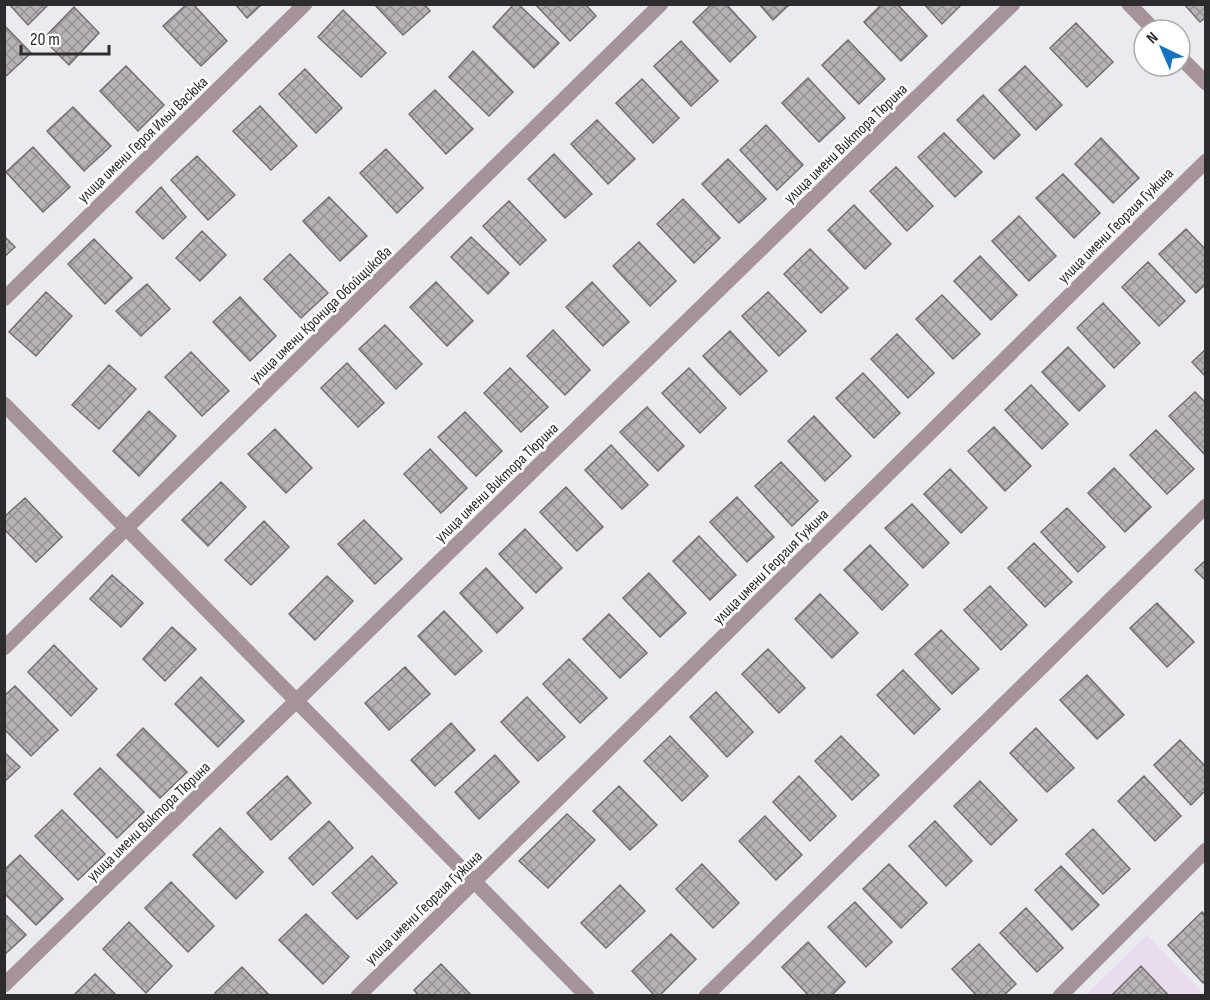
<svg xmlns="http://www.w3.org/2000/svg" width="1210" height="1000" font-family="'Sofia Sans Condensed',sans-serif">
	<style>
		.education { fill: #e9dcef }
		.building { fill: url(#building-cross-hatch); stroke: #736f6e; stroke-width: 1.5 }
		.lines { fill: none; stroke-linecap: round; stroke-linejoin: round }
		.street { stroke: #a69398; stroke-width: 15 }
		.labels { text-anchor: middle; stroke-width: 5; stroke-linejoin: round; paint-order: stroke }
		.street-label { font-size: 16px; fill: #2c2c2e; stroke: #fff }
	</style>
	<defs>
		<pattern id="building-cross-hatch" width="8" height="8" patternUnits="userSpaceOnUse" patternTransform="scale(1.5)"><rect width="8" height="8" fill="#b7b3b2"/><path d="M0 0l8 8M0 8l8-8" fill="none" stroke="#959291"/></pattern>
	</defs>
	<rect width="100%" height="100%" fill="#eaebee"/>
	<path class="education" d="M1147,935L1205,995L1085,996Z"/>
	<path class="building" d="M9,4H49L28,25Z
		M187,4H193L227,41L201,66L163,26Z
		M235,4H262L247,18Z
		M374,4H424L430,11L403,35Z
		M514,4H518L559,43L534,68L493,27Z
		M535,4H585L596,16L570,41Z
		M712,4H726L756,37L730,62L693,22Z
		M759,4H790L773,20Z
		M882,4H897L927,36L901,61L864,22Z
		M924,4H962L942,24Z
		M1184,4H1206V17L1200,22Z
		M74,7L99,33L69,65L43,39Z
		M343,10L386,53L361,77L318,37Z
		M1076,23L1113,62L1087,87L1050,48Z
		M4,25L31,53L5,77H4Z
		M848,40L885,79L859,104L822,65Z
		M681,41L718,81L691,106L654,66Z
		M473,51L513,92L489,116L449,77Z
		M126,66L164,105L138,131L100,91Z
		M1025,66L1062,105L1036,130L999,90Z
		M305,69L342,108L316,133L279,94Z
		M808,78L845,118L819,142L782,103Z
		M642,79L679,118L653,143L616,103Z
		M435,90L473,129L446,154L409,114Z
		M983,95L1020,135L994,159L957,120Z
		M260,106L297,146L271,170L233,131Z
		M73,107L111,146L84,171L47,131Z
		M597,120L635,159L608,184L571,144Z
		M766,125L803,165L777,190L740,150Z
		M944,133L982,172L955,197L918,157Z
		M1101,138L1139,178L1113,203L1075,164Z
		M33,147L70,187L43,212L6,172Z
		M386,149L423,188L397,213L360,173Z
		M554,154L592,194L565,218L528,179Z
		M197,156L235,195L208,220L171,180Z
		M728,159L766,199L739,223L702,184Z
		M896,167L933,206L907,231L870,191Z
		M1063,174L1100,213L1074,238L1036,198Z
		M161,187L186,217L163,239L136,212Z
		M329,197L367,236L340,261L303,221Z
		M683,199L720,238L694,263L657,224Z
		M509,201L546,240L520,265L483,226Z
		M854,205L891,244L865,269L828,230Z
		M1019,216L1056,256L1029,281L992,241Z
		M1186,229L1206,250V284L1196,293L1159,254Z
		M202,231L226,255L200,281L176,258Z
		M4,236L15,247L4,257Z
		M471,237L509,273L488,294L451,257Z
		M94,239L132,278L105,304L68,264Z
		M639,242L676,281L650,306L613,266Z
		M810,249L848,288L821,313L784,274Z
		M290,254L328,293L301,318L264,279Z
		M980,256L1017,295L991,320L954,281Z
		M1148,262L1185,301L1159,326L1122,287Z
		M436,282L473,321L447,346L410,307Z
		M592,282L629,322L603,346L566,307Z
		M147,284L170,309L141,336L116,311Z
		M46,292L72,316L36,356L9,332Z
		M768,292L806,331L779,356L742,316Z
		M942,295L980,334L953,359L916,319Z
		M240,297L276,336L250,361L213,322Z
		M1103,303L1140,343L1114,368L1077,328Z
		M385,325L422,364L396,389L359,349Z
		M553,330L590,370L565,395L527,356Z
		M730,331L767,371L740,395L703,356Z
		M897,334L934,373L908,398L871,359Z
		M1068,347L1105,386L1079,411L1042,372Z
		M1206,349V377L1192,362Z
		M191,352L229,391L202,416L165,377Z
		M347,363L384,403L358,427L321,388Z
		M109,365L136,389L99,429L72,405Z
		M510,368L548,407L521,432L484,393Z
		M689,368L726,408L700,433L662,393Z
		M863,373L900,413L874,438L836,398Z
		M1031,385L1068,424L1042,449L1005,410Z
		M1195,392L1206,403V456L1169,416Z
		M647,407L684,446L658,471L620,432Z
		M149,411L176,436L139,476L113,451Z
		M465,412L502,451L476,476L438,437Z
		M814,416L851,456L825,481L788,441Z
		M994,427L1031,466L1005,491L968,451Z
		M275,429L312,468L286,493L248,454Z
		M1156,430L1194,469L1167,494L1130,455Z
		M611,445L648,485L622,509L585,470Z
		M430,449L467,488L441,513L404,474Z
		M781,462L818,501L792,526L755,486Z
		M1114,468L1151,507L1125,532L1088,493Z
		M950,469L987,508L961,533L924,494Z
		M221,482L246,507L208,546L182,520Z
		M566,487L603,527L577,551L540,512Z
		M737,497L774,537L747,562L710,522Z
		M25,498L62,537L36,562L4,529V517Z
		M912,504L949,543L923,568L885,528Z
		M1067,508L1105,547L1078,572L1041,532Z
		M364,520L402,559L375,584L338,544Z
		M264,521L289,547L251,585L225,560Z
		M525,529L562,568L536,593L499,554Z
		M699,536L736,575L710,600L673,561Z
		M1034,543L1072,582L1045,607L1008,568Z
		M870,545L908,585L882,610L844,570Z
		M1206,560V581L1195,570Z
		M486,568L523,608L497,633L460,593Z
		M649,573L686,613L660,637L623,598Z
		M112,575L143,603L121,627L90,599Z
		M327,576L353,601L315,640L289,614Z
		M990,586L1027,625L1001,650L964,610Z
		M820,594L858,633L832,658L795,619Z
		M1157,603L1194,642L1167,667L1130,628Z
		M444,611L482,651L455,675L418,636Z
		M609,614L647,653L620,678L583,639Z
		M172,627L196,649L165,681L143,659Z
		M941,630L979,669L952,694L915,654Z
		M54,645L97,689L71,716L28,672Z
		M768,649L805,688L779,713L742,674Z
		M569,659L607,698L580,723L543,684Z
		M405,667L430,694L389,730L365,703Z
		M903,670L940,709L914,734L877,695Z
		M1087,675L1124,715L1097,739L1060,700Z
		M201,677L244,721L218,747L175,704Z
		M15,686L58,730L31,756L4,729V696Z
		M716,692L753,732L727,757L690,717Z
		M527,697L565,737L538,761L501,722Z
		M451,723L475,750L435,786L411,760Z
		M143,728L187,772L160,798L117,755Z
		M1036,728L1074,768L1047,792L1010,753Z
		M670,736L708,776L682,801L644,761Z
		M841,736L879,775L852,800L815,761Z
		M1180,740L1206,767V790L1191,805L1154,765Z
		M4,752L20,767L4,782Z
		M495,755L519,782L479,819L455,792Z
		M100,768L144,812L117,838L74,794Z
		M287,776L311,803L271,840L247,813Z
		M799,776L836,816L810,841L773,802Z
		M1144,776L1181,816L1155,841L1118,801Z
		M980,781L1017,820L991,845L954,806Z
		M619,786L657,825L630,850L593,811Z
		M62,810L105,854L78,880L35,836Z
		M567,814L595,840L548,888L519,861Z
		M765,816L802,855L776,880L739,841Z
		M329,821L353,848L313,885L289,858Z
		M935,821L972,861L946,886L909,846Z
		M220,828L263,872L236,899L193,855Z
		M1093,829L1130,869L1103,894L1066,854Z
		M20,855L63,899L36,925L4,893V870Z
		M372,856L397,883L357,919L332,893Z
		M702,864L739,903L713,928L676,889Z
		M889,864L927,903L901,928L863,889Z
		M1061,866L1099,905L1072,930L1035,890Z
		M171,882L214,926L188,952L145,908Z
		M620,885L645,911L606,948L581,923Z
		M855,902L892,942L866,967L828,927Z
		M1026,908L1063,948L1037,972L1000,933Z
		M1202,912L1206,916V980L1203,983L1168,945Z
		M4,913L26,935L4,955Z
		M306,914L349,957L323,984L279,940Z
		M129,922L172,966L146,993L103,949Z
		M671,934L696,959L659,996H655L632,971Z
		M808,942L845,982L831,996H809L782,967Z
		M979,944L1016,984L1003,996H977L952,969Z
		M441,964L472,996H419L414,990Z
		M1141,966L1169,996H1111Z
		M242,967L270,996H218L215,993Z
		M95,974L117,996H73Z"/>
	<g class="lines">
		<path class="street" d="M1129,4L1154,30
			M1180,57L1206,83
			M4,299L305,4
			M4,404L587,996
			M4,648L661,4
			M4,985L1013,4
			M358,996L1206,161
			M706,996L1206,506
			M1060,996L1206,850"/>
	</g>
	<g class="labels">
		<g class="street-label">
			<text transform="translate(142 139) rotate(-44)" y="6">улица имени Героя Ильи Васюка</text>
			<text transform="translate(845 143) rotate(-44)" y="6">улица имени Виктора Тюрина</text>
			<text transform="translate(1115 225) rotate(-45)" y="6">улица имени Георгия Гужина</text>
			<text transform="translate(320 314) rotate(-44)" y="6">улица имени Кронида Обойщикова</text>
			<text transform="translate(496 482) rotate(-44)" y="6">улица имени Виктора Тюрина</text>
			<text transform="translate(770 566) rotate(-45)" y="6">улица имени Георгия Гужина</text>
			<text transform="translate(148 821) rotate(-44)" y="6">улица имени Виктора Тюрина</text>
			<text transform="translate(423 907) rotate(-44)" y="6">улица имени Георгия Гужина</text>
		</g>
	</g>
	<rect width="1210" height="1000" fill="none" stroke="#2c2c2e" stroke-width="12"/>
	<g transform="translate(1162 48) rotate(316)"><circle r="28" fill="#ffffff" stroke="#ababab" stroke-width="1.5"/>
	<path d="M0-4.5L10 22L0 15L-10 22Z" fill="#1274c0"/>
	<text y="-9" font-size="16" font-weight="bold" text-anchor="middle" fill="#2c2c2e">N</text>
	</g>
	<path d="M21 45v9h88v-9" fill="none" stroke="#2c2c2e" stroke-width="3"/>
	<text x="30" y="45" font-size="18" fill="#2c2c2e" stroke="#ffffff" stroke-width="4.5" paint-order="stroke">20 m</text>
</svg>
